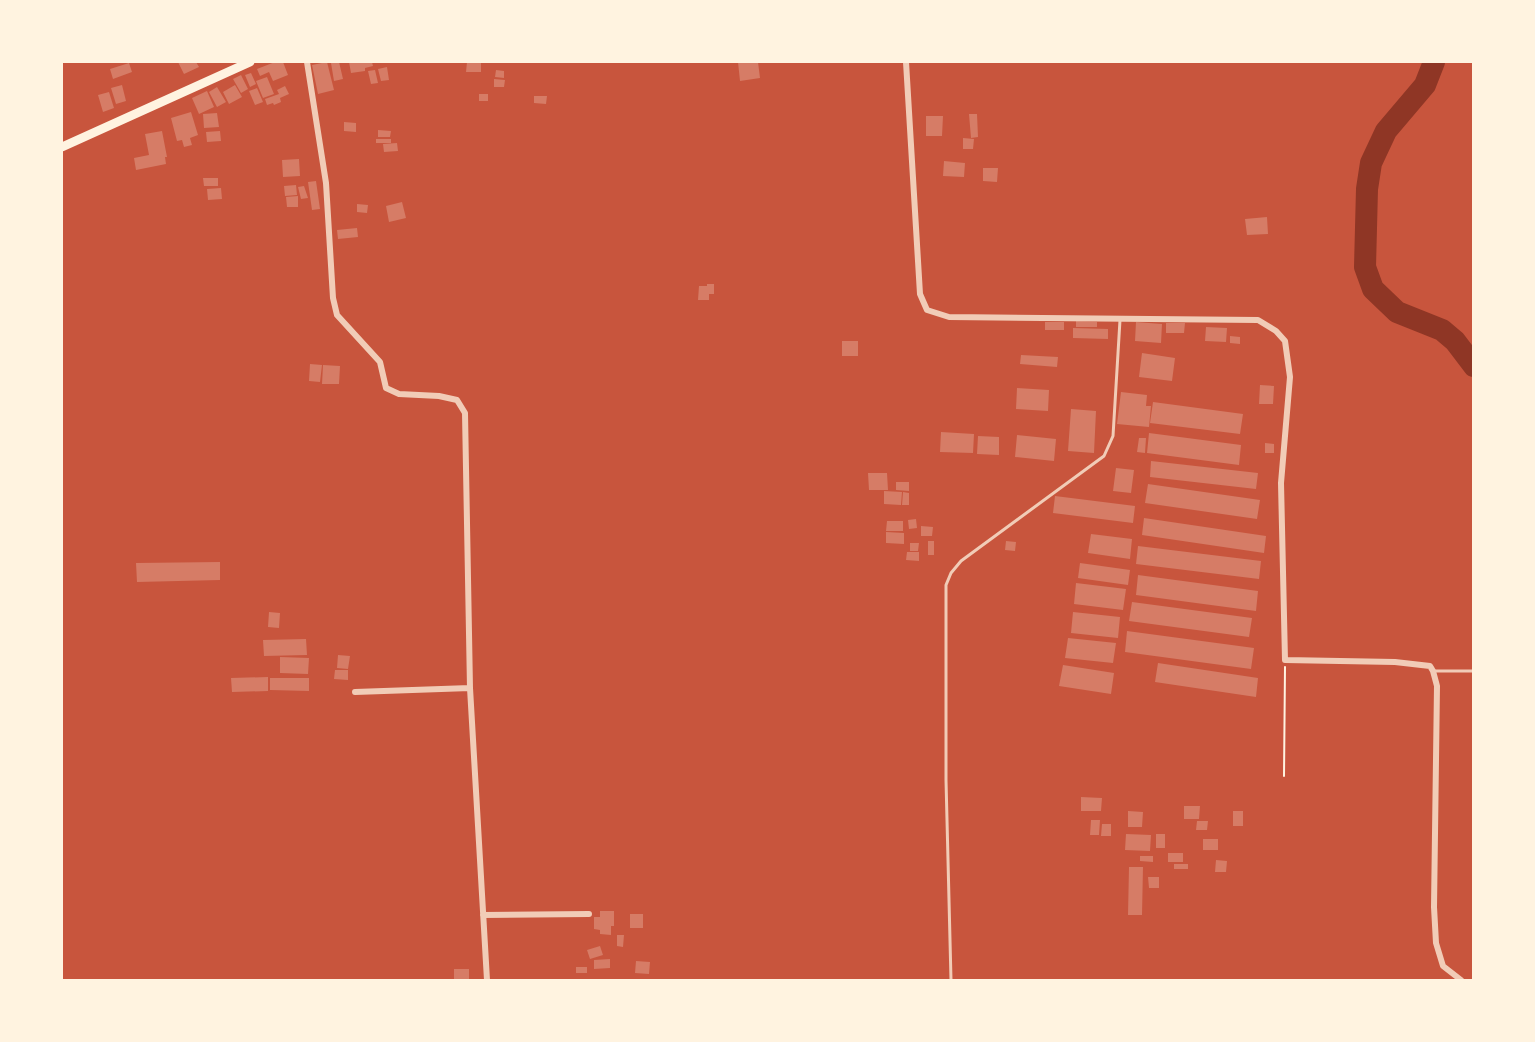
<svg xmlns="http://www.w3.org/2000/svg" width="1535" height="1042" font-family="Lora,serif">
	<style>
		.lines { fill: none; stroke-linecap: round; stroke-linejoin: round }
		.river { stroke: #8f3625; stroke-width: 22 }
		.building { fill: #d67c66 }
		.path { stroke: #fff3e0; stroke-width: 2 }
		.service { stroke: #f1ccb7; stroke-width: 3 }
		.minor { stroke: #f1ccb7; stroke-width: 6 }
		.secondary { stroke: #fff3e0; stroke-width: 9 }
	</style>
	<rect width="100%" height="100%" fill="#c8553d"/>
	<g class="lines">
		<path class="river" d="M1434,62L1425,85L1386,131L1371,163L1367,189L1365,267L1373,289L1397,312L1442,330L1455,341L1474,366"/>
	</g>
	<path class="building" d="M178,62H196L199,67L184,74Z
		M275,62H283L288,75L273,81L269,72L260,76L257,69Z
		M327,62L334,90L318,94L312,65Z
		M339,62L343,79L334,81L331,63Z
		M349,62H372L373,66L365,68V71L351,73Z
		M467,62H481V72H466Z
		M738,62H758L760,78L740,81Z
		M129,63L132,72L113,79L110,69Z
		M387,67L389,80L381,81L378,69Z
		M375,70L378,83L371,84L368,71Z
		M496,70L504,71V78L495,77Z
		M251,73L256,84L250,87L245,75Z
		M241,75L248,89L241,93L233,79Z
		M267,77L274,94L263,98L256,81Z
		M494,79L505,80L504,87H494Z
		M122,85L126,101L116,104L111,88Z
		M235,85L242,97L229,104L223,92Z
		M285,86L289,94L280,98L281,102L274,105L273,103L267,105L265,99L279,94L277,90Z
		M217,87L226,102L217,107L209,92Z
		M257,88L263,102L255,105L249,91Z
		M207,91L214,107L199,114L192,98Z
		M109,92L114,108L103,112L98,95Z
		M479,94H488V101H479Z
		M534,96H547L546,104L534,103Z
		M191,112L198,135L190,138L192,145L184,147L182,140L177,141L171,118Z
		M217,113L219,127L204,128L203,114Z
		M969,114H977L978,137L971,138Z
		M926,116H943L942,136H926Z
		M344,122L356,123V132L344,131Z
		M378,130L391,131L390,137H378Z
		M162,131L167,157H165L166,164L136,170L134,158L149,155L145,134Z
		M220,131L221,141L207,142L206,132Z
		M963,138L974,139L973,149H963Z
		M376,139H391V143H376Z
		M397,143L398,151L384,152L383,144Z
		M299,159L300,176L283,177L282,160Z
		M944,161L965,163L964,177L943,176Z
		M983,168H998L997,182L983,181Z
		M203,178H218V186H204Z
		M316,181L320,209L312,210L308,182Z
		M296,185L297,195L285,196L284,186Z
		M304,186L308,198L301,199L298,187Z
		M221,188L222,199L208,200L207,189Z
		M298,196V207H287L286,197Z
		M402,202L406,218L389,222L386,206Z
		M357,204L368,205L367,213L357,212Z
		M1267,217L1268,234L1247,235L1245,219Z
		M357,228L358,237L338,239L337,230Z
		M707,284H714V294H709V300H698L699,286H707Z
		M1076,321L1097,322V327H1076Z
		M1045,322H1064V330H1045Z
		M1136,322L1162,324L1161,343L1135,341Z
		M1166,323H1185L1184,333H1166Z
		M1206,327L1227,328L1226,342L1205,341Z
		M1073,328L1108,329V339L1073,338Z
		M1230,336L1240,337V344L1230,343Z
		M842,341H858V356H842Z
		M1142,353L1175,358L1172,381L1139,377Z
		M1021,355L1058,357L1057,367L1020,364Z
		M310,364L322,365L320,382L309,381Z
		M323,365L340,366L339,384H322Z
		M1260,385L1274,386L1273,404H1259Z
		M1017,388L1049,390L1048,411L1016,409Z
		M1121,392L1147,395L1146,406H1151L1149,427L1117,424Z
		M1153,402L1243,414L1240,434L1150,423Z
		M1071,409L1096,411L1094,453L1068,451Z
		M941,432L974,434L973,453L940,452Z
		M1149,433L1241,445L1239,465L1147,453Z
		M1017,435L1056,439L1054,461L1015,457Z
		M978,436L999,437V455L977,454Z
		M1139,438H1146L1145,453L1137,452Z
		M1265,443L1274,444V453H1265Z
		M1151,461L1258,473L1256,489L1150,477Z
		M1116,468L1134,470L1131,493L1113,491Z
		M868,473H887L888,490H869Z
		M896,482H909V491L896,490Z
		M1148,484L1260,500L1257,519L1145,503Z
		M884,491L902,492L901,505L884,504Z
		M903,492L909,493V505H902Z
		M1055,496L1135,506L1133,523L1053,513Z
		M1144,518L1266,536L1264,553L1142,535Z
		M916,519L917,528L909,529L908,520Z
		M887,521H903V531H886Z
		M921,526L933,527L932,536H921Z
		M886,532L904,533V544L886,543Z
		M1091,534L1132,539L1130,559L1088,553Z
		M928,541H934V555H928Z
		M1006,541L1016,542L1015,551L1005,550Z
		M910,543H919L918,551H910Z
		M1138,546L1261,561L1259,579L1136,564Z
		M907,552H919V561L906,560Z
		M220,562V580L137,582L136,563Z
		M1080,563L1130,570L1128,585L1078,578Z
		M1138,575L1258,591L1256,611L1136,595Z
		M1076,583L1126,589L1123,610L1074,604Z
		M1132,602L1252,618L1249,637L1129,621Z
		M269,612L280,613L279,628L268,627Z
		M1073,612L1120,617L1118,638L1071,633Z
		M1127,631L1254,648L1251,669L1125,652Z
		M1068,638L1116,643L1113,663L1065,658Z
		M306,639L307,655L264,656L263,640Z
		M338,655L350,656L348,669L337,668Z
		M280,657L309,658L308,674L280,673Z
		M1158,663L1258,678L1256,697L1155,682Z
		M1063,665L1114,673L1111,694L1059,686Z
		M335,670H348V680L334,679Z
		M268,677V691L232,692L231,678Z
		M270,678H309V691L270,690Z
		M1081,797L1102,798L1101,811H1081Z
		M1184,806H1200L1199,819H1184Z
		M1128,811L1143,812L1142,827H1128Z
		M1233,811H1243V826H1233Z
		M1091,820H1100L1099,835H1090Z
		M1197,821H1208L1207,830H1196Z
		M1102,824H1111V836H1101Z
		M1126,834L1151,835L1150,851L1125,850Z
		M1156,834H1165V848H1156Z
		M1203,839H1218V850H1203Z
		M1168,853H1183V862H1168Z
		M1140,856H1153V862L1140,861Z
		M1216,860L1227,861L1226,872H1215Z
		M1174,864H1188V869H1174Z
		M1129,867H1143L1142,915H1128Z
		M1148,877H1159V888H1149Z
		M600,911H614V926H611V935L600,934V930L594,929V917H600Z
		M630,914H643V928H630Z
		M617,935H624L623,947L617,946Z
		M600,946L603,955L590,959L587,950Z
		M610,959V968L594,969V960Z
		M636,961L650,962L649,974L635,973Z
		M576,967H587V973H576Z
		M454,969H469V980H454Z"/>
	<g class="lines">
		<path class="path" d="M1284,776L1285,667"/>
		<path class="service" d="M1435,671H1474
			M951,980L946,780V585L951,573L961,561L1104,456L1113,436L1120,320"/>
		<path class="minor" d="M307,62L326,183L333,298L337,315L380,362L386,388L399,394L439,396L457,400L465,413L470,688L487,980
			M906,62L920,294L927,310L949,317L1258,320L1276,331L1285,341L1290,377L1281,483L1285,660L1395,662L1430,666L1433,671L1437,686L1434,907L1436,943L1443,966L1461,980
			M355,692L470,688
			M483,915L589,914"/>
		<path class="secondary" d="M62,147L250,62"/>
	</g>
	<rect width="1535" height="1042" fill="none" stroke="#fff3e0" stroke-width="126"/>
</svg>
